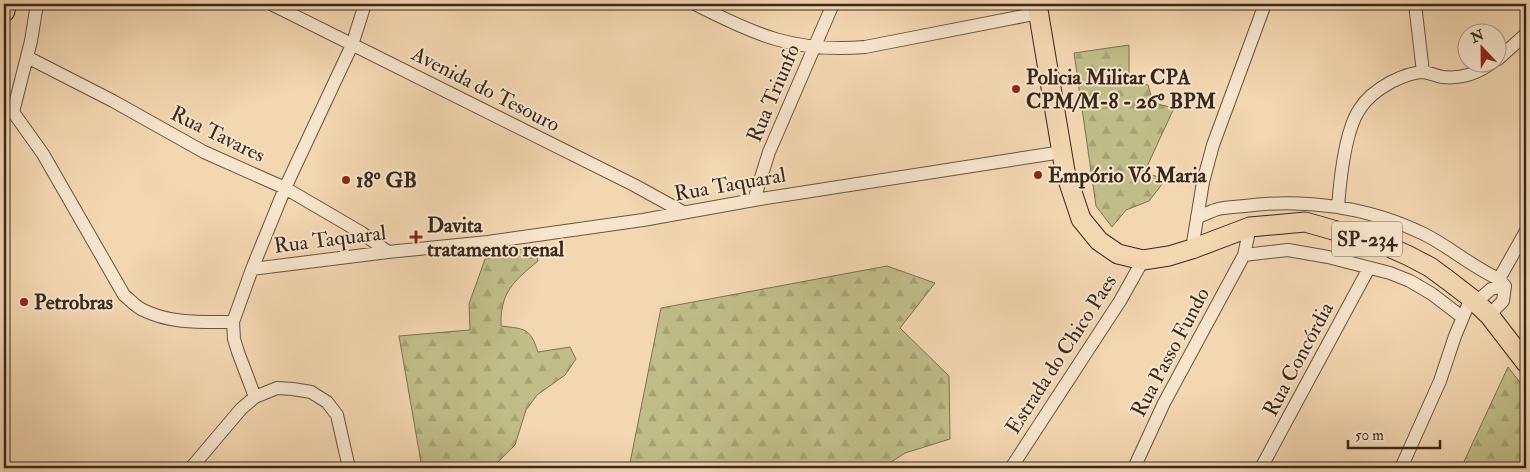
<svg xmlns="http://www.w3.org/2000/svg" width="1530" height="472" font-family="'IM FELL Double Pica',serif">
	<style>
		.forest { fill: url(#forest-firs); stroke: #7c7252 }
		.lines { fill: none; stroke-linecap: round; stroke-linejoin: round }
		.minor-casing { stroke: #675441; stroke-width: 14 }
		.primary-casing { stroke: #38281c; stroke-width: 21 }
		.motorway-casing { stroke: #38281c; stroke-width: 23 }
		.minor { stroke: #f7e5cc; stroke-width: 12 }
		.primary { stroke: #f3d7b1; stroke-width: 19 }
		.motorway { stroke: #f3d7b1; stroke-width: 21 }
		.poi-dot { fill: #8f2418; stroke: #f7e5cc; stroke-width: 2 }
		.labels { text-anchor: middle; stroke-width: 4; stroke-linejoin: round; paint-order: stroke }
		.shield { fill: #f7e5cc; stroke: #716151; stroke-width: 1 }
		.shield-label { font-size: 20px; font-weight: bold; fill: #38281c }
		.poi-label { font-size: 21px; font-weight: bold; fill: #38281c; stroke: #f7e5cc; text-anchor: start }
		.street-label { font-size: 21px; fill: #38281c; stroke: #f7e5cc }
	</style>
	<defs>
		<pattern id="forest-firs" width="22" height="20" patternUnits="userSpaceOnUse" patternTransform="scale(1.25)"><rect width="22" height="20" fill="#c0bd88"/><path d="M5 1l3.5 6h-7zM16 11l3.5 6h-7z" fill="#a6a275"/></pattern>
	</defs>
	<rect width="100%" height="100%" fill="#f3d7b1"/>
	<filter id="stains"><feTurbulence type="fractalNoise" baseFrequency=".004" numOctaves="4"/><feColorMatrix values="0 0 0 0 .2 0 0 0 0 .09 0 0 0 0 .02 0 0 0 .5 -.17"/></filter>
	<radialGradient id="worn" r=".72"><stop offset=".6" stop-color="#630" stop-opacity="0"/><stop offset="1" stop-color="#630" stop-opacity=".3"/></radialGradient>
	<path class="forest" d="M1129,45V83L1148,85L1153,103L1174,108L1144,173L1166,179L1149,201L1126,210L1112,227L1096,206L1074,53Z
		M522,249L535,250L538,261C514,281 500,292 501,326C524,329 530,327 538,352L570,347L576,359L565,375L537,395L526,410L515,445L498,462L475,468H422L399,336L470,330L469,304L485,259Z
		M887,266L935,283L900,328L949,376L950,439L905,453L882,468H629L661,308Z
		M1508,367L1526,390V468H1461Z"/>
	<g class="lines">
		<defs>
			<path id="minor" d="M271,4L634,185L683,212
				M695,4C755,35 796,53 865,47L1039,13
				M1415,4L1423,72
				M27,57L113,101L204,152L285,188L362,233L388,252
				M1498,59L1526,34
				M4,104L13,112L43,154L124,295C130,300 136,307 143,310C171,324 202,322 233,322
				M13,112L31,41L37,4
				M754,200L769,152L833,4
				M1338,207C1340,180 1345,132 1359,110C1367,97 1378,89 1391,82C1401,77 1413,72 1424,72C1430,73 1436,76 1443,77C1462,79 1477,74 1493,62
				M1197,217C1204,215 1211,211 1218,209C1227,207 1236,207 1245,206C1305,198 1369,207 1424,234C1450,247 1472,267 1499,279
				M1192,249L1203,182L1213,145L1265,4
				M1244,255L1288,250L1328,257L1390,273L1410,281L1432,294L1462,317
				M252,269L388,252L488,242L643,220L754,200L1062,152
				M1476,302L1491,289L1505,286
				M1489,315L1503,301L1505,286L1499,279L1526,231
				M255,397L238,352L234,339L233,322L252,269L285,188L352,45L365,4
				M191,468L241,409L255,397L277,388L293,389L311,392L327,402L337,415L349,468
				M1011,468L1120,301L1143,260
				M1134,468L1164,403L1244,255L1250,227
				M1261,468L1369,268
				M1401,468L1440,381L1455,336L1471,298"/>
			<path id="primary" d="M1037,4L1065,171L1081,219L1099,241L1118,254L1143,260L1169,256L1192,249L1250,227L1305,222L1351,235L1380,243L1409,256L1430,267L1449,281L1471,298L1489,315L1526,363"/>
			<path id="motorway" d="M4,11L5,4"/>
		</defs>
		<use href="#minor" class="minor-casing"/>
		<use href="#primary" class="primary-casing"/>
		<use href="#motorway" class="motorway-casing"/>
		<use href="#minor" class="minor"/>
		<use href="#primary" class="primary"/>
		<use href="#motorway" class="motorway"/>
	</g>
	<g class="poi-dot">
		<circle cx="1016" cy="89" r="5"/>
		<circle cx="1038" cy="175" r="5"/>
		<circle cx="346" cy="180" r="5"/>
		<path d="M413.5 229.5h5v5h5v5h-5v5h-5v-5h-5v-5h5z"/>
		<circle cx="24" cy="302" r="5"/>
	</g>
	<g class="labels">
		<rect class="shield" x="1332" y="221.5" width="70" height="35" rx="4"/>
		<g class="shield-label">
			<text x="1367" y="246">SP-234</text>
		</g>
		<g class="poi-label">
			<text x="1026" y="84">Policia Militar CPA<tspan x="1026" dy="24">CPM/M-8 - 26º BPM</tspan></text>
			<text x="1048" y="182">Empório Vó Maria</text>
			<text x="356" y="187">18º GB</text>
			<text x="427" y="232">Davita<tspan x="427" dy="24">tratamento renal</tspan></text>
			<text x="34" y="309">Petrobras</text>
		</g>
		<g class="street-label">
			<text transform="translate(486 89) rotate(27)" y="7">Avenida do Tesouro</text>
			<text transform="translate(773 93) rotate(-67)" y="7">Rua Triunfo</text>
			<text transform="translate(218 134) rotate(26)" y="7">Rua Tavares</text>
			<text transform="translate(730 184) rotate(-10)" y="7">Rua Taquaral</text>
			<text transform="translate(330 239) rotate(-7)" y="7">Rua Taquaral</text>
			<text transform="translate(1170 352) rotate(-62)" y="7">Rua Passo Fundo</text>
			<text transform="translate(1061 354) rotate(-57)" y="7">Estrada do Chico Paes</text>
			<text transform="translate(1298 359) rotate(-62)" y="7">Rua Concórdia</text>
		</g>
	</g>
	<rect width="1530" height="472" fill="none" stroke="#f3d7b1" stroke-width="20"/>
	<rect x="5" y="5" width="1520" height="462" fill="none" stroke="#38281c" stroke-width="2.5"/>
	<rect x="10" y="10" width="1510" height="452" fill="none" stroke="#38281c"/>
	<g transform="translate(1482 48) rotate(338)"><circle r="24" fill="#f7e5cc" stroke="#ab9986"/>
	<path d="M0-4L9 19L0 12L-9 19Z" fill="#8f2418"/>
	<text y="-8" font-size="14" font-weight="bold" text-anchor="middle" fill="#38281c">N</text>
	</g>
	<path d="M1348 440v8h92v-8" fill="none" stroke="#38281c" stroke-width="2.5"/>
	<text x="1355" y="440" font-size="15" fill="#38281c" stroke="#f7e5cc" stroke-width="4" paint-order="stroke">50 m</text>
	<rect width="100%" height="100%" filter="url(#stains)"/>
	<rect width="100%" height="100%" fill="url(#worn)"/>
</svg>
